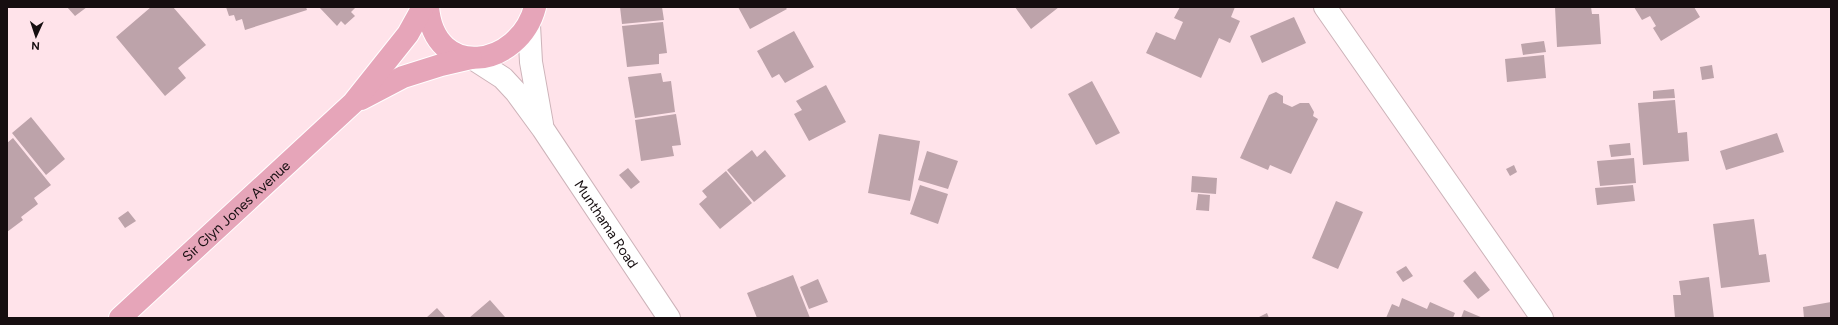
<svg xmlns="http://www.w3.org/2000/svg" width="1838" height="325" font-family="Figtree,sans-serif">
	<style>
		.building { fill: #bda3aa }
		.lines { fill: none; stroke-linecap: round; stroke-linejoin: round }
		.minor-casing { stroke: #cdb3b9; stroke-width: 24 }
		.major-casing { stroke: #fff; stroke-width: 24 }
		.minor { stroke: #fff; stroke-width: 22 }
		.major { stroke: #e6a5b9; stroke-width: 22 }
		.labels { text-anchor: middle; stroke-width: 4; stroke-linejoin: round; paint-order: stroke }
		.street-label { font-size: 14px; fill: #160e10; stroke: #ffe3ea }
	</style>
	<rect width="100%" height="100%" fill="#ffe3ea"/>
	<path class="building" d="M67,7H87L75,16Z
		M151,7H173L206,45L178,68L186,78L165,96L116,37Z
		M226,7H306L307,10L245,30L242,19L236,21L234,15L229,16Z
		M319,7H356L351,12L355,16L345,25L341,21L337,26Z
		M620,7H662L664,20L622,24Z
		M738,7H785L787,9L750,29Z
		M1015,7H1059L1031,29Z
		M1180,7H1235L1231,17L1240,21L1230,43L1219,38L1201,78L1146,53L1156,32L1175,40L1183,22L1174,18Z
		M1555,7H1591L1592,14H1599L1601,44L1557,47Z
		M1634,7H1694L1700,17L1661,41L1653,28L1656,26L1650,16L1642,20Z
		M1294,17L1306,43L1262,63L1250,36Z
		M663,22L667,53L659,54V64L627,67L622,26Z
		M794,31L814,67L785,83L779,74L772,78L757,51Z
		M1544,41L1546,52L1523,55L1521,44Z
		M1544,55L1546,78L1507,82L1505,59Z
		M1712,65L1714,78L1702,80L1700,67Z
		M661,73L663,82L671,81L675,112L635,118L628,77Z
		M1092,81L1120,133L1096,145L1068,94Z
		M826,85L846,122L809,141L794,114L802,110L796,101Z
		M1674,89L1675,98L1653,99V91Z
		M1276,92L1283,96V103L1292,107L1300,103H1309L1314,112L1313,116L1318,119L1291,174L1270,165L1268,170L1240,158L1269,95Z
		M1675,100L1678,133L1687,132L1689,161L1643,165L1638,103Z
		M676,114L681,145L672,146L674,156L641,161L635,120Z
		M31,117L65,159L46,175L12,133Z
		M1777,133L1784,152L1726,170L1720,151Z
		M879,134L920,141L910,201L868,193Z
		M13,138L51,185L34,198L38,204L21,217L23,220L7,232V143Z
		M1630,143L1631,155L1611,157L1609,145Z
		M752,150L757,157L765,150L786,176L754,202L727,170Z
		M927,151L958,161L948,189L918,180Z
		M1634,158L1636,183L1600,186L1597,161Z
		M1514,165L1517,172L1510,176L1506,169Z
		M628,168L640,182L631,189L619,175Z
		M726,171L752,203L720,229L699,204L707,197L702,191Z
		M1192,176L1217,178L1216,194L1191,192Z
		M920,185L948,194L938,224L910,214Z
		M1633,185L1635,201L1597,205L1595,188Z
		M1198,194L1210,195L1209,211L1196,210Z
		M1336,201L1363,212L1338,269L1312,258Z
		M128,211L136,221L125,228L118,218Z
		M1754,219L1759,255L1766,254L1770,282L1721,288L1713,224Z
		M1406,266L1413,276L1403,282L1396,272Z
		M1475,271L1490,290L1478,299L1463,281Z
		M793,275L810,318H757L747,293Z
		M1709,277L1714,318H1675L1673,295H1681L1679,281Z
		M818,279L828,302L809,309L800,287Z
		M1402,298L1427,309L1430,302L1455,313L1453,318H1386L1392,304L1399,307Z
		M490,300L505,317L503,318H469Z
		M1831,302V318H1804L1803,307Z
		M437,308L446,318H426Z
		M1464,310L1483,318H1461Z
		M1267,313L1269,318H1257Z"/>
	<g class="lines">
		<defs>
			<g id="minor">
				<path d="M1325,7L1542,318"/>
				<path d="M529,25L531,62L542,124"/>
				<path id="s1" d="M472,58L503,78L516,92L543,129L669,318"/>
			</g>
			<g id="major">
				<path d="M428,7C434,81 519,68 535,7"/>
				<path d="M361,99L403,77L441,65L471,58"/>
				<path id="s2" d="M120,318L353,103L408,34L423,7"/>
			</g>
		</defs>
		<use href="#minor" class="minor-casing"/>
		<use href="#major" class="major-casing"/>
		<use href="#minor" class="minor"/>
		<use href="#major" class="major"/>
	</g>
	<g class="labels">
		<g class="street-label">
			<text dy="5" stroke="none"><textPath href="#s2" startOffset="158">Sir Glyn Jones Avenue</textPath></text>
			<text dy="5" stroke="none"><textPath href="#s1" startOffset="216">Munthama Road</textPath></text>
		</g>
	</g>
	<rect width="1838" height="325" fill="none" stroke="#160e10" stroke-width="16"/>
	<g transform="translate(36 36) rotate(183)" stroke="#ffe3ea" stroke-width="3" paint-order="stroke">
	<path d="M0-3L7 15L0 10L-7 15Z" fill="#160e10"/>
	<text y="-6" font-size="11" font-weight="bold" text-anchor="middle" fill="#160e10">N</text>
	</g>
</svg>
